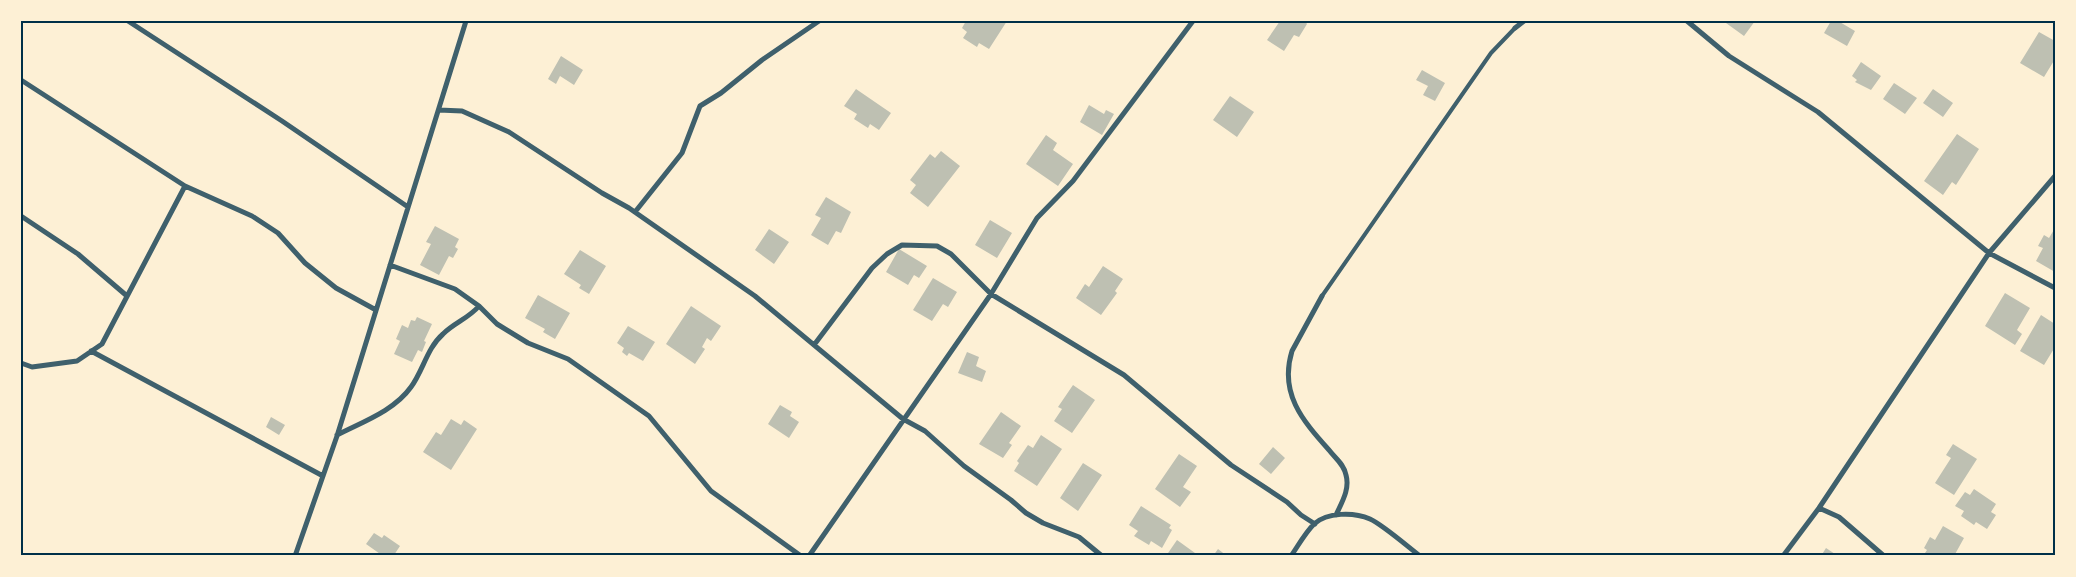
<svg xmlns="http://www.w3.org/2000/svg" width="2076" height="577" font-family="Commissioner,sans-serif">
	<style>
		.building { fill: #bec0b2 }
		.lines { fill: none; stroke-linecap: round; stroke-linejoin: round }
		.service { stroke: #3f606c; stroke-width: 4 }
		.minor { stroke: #3f606c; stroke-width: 5 }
		.neatline { fill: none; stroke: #003049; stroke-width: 2 }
	</style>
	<rect width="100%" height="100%" fill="#fdf0d5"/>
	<path class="building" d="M966,21H1007L989,49L979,43L977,47L963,38L967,32L962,28Z
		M1280,21H1305L1307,24L1299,37L1294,35L1284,51L1267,40Z
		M1727,21H1755L1744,36L1726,23Z
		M1831,21H1838L1855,31L1847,46L1824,33Z
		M2039,32L2055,41V59L2044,77L2020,63Z
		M561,56L583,70L574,85L560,76L556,84L548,79Z
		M1861,62L1881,76L1871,90L1855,82L1857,80L1852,76Z
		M1422,70L1445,83L1435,101L1423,95L1428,86L1416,80Z
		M1894,83L1917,98L1905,114L1883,99Z
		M856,89L891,113L879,130L870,124L868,128L854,119L857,114L844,106Z
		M1933,89L1953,103L1943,117L1923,103Z
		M1230,96L1254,112L1237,137L1213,120Z
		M1089,105L1104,114L1106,110L1114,114L1102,135L1080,122Z
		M1957,134L1979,149L1956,185L1952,182L1943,195L1924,181Z
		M1046,135L1057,143L1053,150L1073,164L1058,186L1026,164Z
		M941,151L960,166L928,207L910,193L916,185L910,180L930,154L935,158Z
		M826,197L851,212L841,233L836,231L828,245L811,235L821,218L815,215Z
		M990,220L1012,233L997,258L975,245Z
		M435,226L459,239L455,247L458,249L453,258L449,256L439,275L420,265L431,244L426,242Z
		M2055,228V272L2036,261L2043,248L2038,246L2044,235L2049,238Z
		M769,229L789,242L774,264L755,250Z
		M899,249L927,266L919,278L914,275L908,285L886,272Z
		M580,250L606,266L589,294L579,288L581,285L564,274Z
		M1103,266L1123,279L1115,291L1117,293L1101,315L1076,298L1085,284L1089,287Z
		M933,278L957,292L948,307L943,304L932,321L913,310Z
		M2005,293L2030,308L2017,330L2022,334L2015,345L1985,326Z
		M538,295L570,313L555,339L543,332L545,329L525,318Z
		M691,306L721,326L711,341L707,338L702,347L705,349L695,364L666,344Z
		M2041,315L2055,324V347L2044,365L2020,351Z
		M417,317L432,324L424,341L426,342L422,352L418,350L412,362L394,354L400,341L396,339L402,325L408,328L411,320L415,321Z
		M628,326L655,342L643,361L629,353L627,356L622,352L624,348L617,343Z
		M967,352L979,357L976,366L986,371L982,382L958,373Z
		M1073,385L1095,400L1072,433L1054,421L1062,409L1058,407Z
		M780,405L792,412L790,416L799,422L789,438L768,424Z
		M1001,412L1021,426L1009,443L1012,445L1003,458L979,444Z
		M271,417L285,425L279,435L266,427Z
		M451,419L461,425L464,420L477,429L451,470L423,452L436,432L441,435Z
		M1041,435L1062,449L1037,486L1014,471L1019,463L1017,461L1028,445L1033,448Z
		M1953,444L1977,459L1954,495L1935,483L1951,458L1946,455Z
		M1273,447L1285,458L1271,474L1259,464Z
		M1179,454L1197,466L1183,487L1191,492L1180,507L1155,489Z
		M1083,463L1102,475L1078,511L1060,498Z
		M1974,489L1996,504L1991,512L1996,515L1987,529L1976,522L1974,525L1961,516L1964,511L1955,506L1965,492L1970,495Z
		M1141,506L1171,525L1169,528L1172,530L1162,548L1151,541L1149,545L1134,536L1138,531L1129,525Z
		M1943,526L1964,538L1954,556H1923L1927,550L1924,548L1930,537L1935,540Z
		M374,533L382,538L384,535L400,546L394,555L392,553L390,556H383L366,544Z
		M1177,540L1195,553L1193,556H1166Z
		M1826,548L1838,556H1821Z
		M1218,549L1227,556H1213Z"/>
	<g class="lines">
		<path class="service" d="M1322,296L1491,53L1515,28"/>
		<path class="minor" d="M128,21L282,121L408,207
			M1687,21L1729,56L1818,112L1989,253L2055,288
			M1515,28L1524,21
			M21,80L185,186L102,344L77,361L32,367L21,363
			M439,110L462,111L509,132L602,193L629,208L755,296L903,419L925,431L964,466L1011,500L1026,513L1043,523L1079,537L1102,556
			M185,186L252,216L278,233L305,263L336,288L376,310
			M635,212L682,153L700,106L721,93L762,60L819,21
			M21,216L78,254L127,296
			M390,265L455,289L479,306L497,324L528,343L568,359L649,416L711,491L801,556
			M1322,296L1292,351C1279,393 1302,420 1329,450C1335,458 1344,464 1346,475C1350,489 1342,502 1336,515
			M814,345L872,268L887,254L902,245L937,246L951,254L991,294L1124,375L1231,465L1287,502L1301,515L1315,524
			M91,351L323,476
			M337,435C362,422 394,411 411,387C423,371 427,348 443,334C454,323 469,318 479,306
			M1819,508L1839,517L1884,556
			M295,556L337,436L466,21
			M809,556L991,294L1037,218L1073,181L1193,21
			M1291,556C1298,546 1305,533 1314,524C1327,512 1354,512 1370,519C1383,525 1407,546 1420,556
			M1783,556L1819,508L1989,253L2055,176"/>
	</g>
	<rect width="2076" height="577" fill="none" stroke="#fdf0d5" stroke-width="45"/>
	<rect x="22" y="22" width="2032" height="532" class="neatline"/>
</svg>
